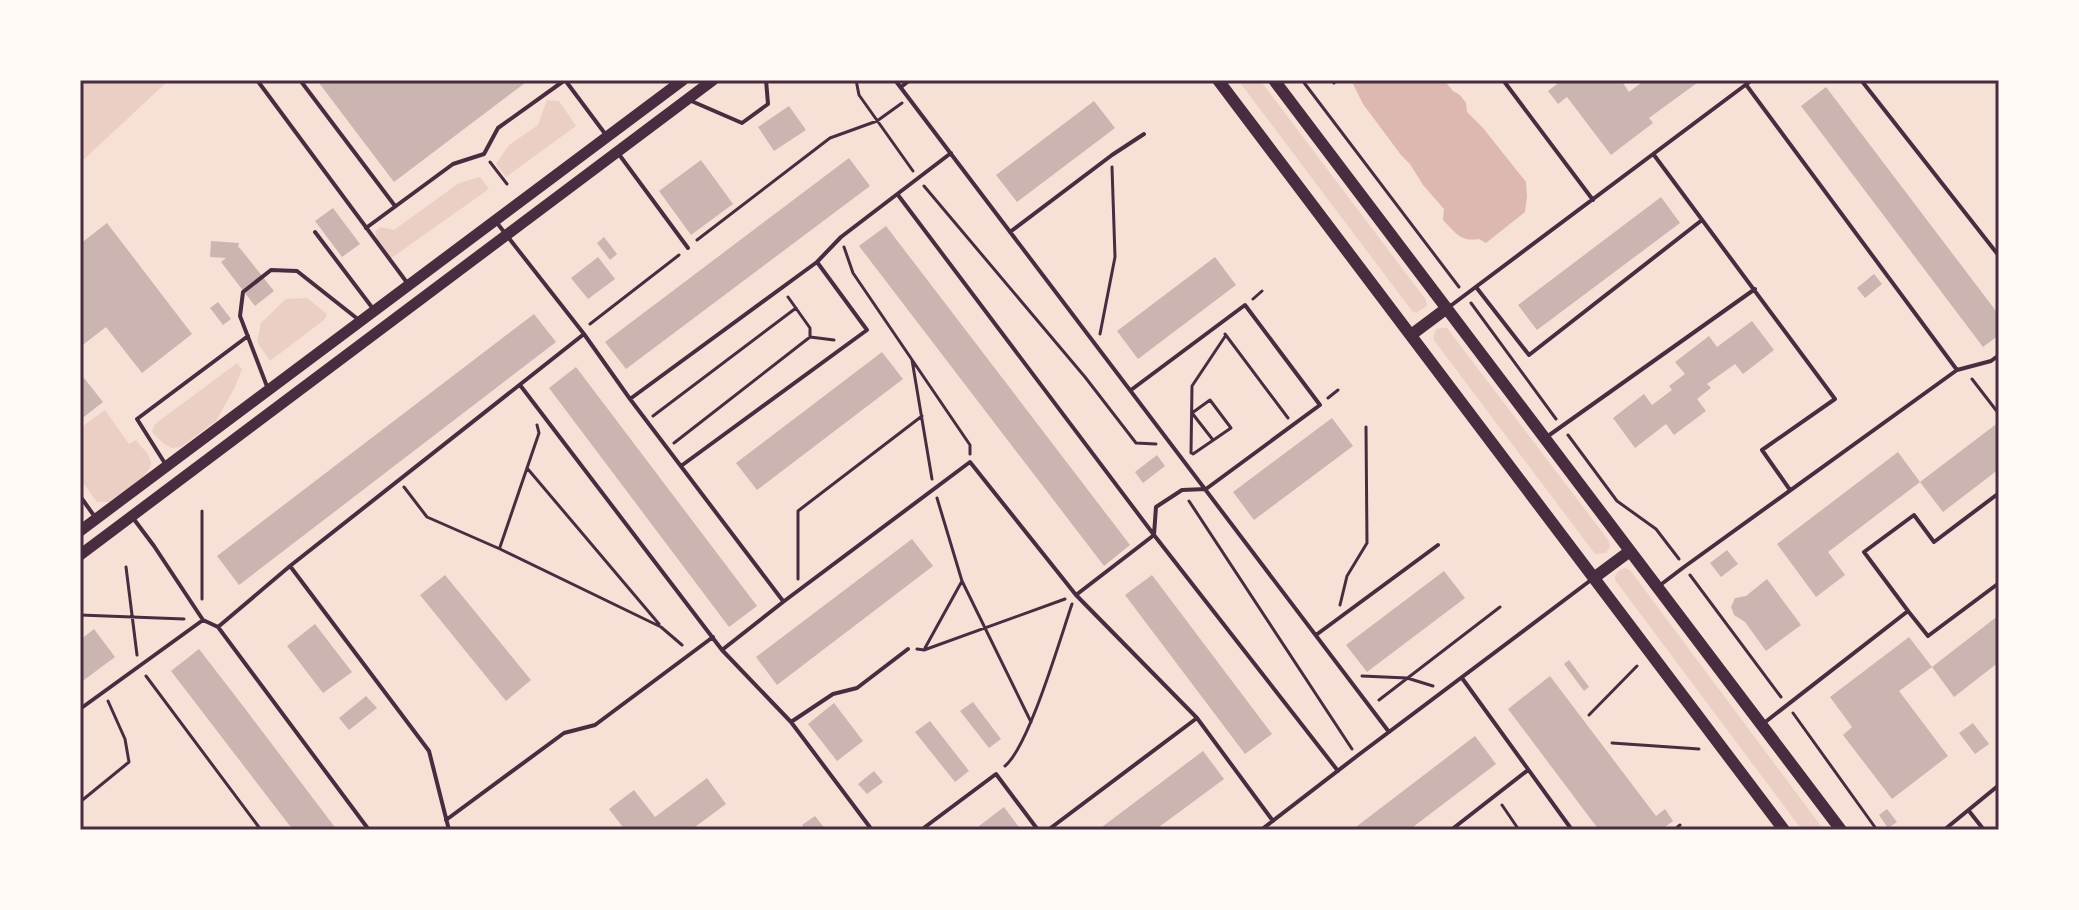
<svg xmlns="http://www.w3.org/2000/svg" width="2079" height="910" font-family="Manrope,sans-serif">
	<style>
		.green { fill: #ebcfc5 }
		.water { fill: #dcb8b0 }
		.building { fill: #ccb4b1 }
		.lines { fill: none; stroke-linecap: round; stroke-linejoin: round }
		.path { stroke: #4a2c40; stroke-width: 3 }
		.service { stroke: #4a2c40; stroke-width: 4 }
		.tertiary { stroke: #4a2c40; stroke-width: 11 }
		.secondary { stroke: #4a2c40; stroke-width: 12 }
		.neatline { fill: none; stroke: #4a2c40; stroke-width: 3 }
	</style>
	<rect width="100%" height="100%" fill="#f7e1d7"/>
	<path class="green" d="M80,80H169L80,163Z
		M1238,80H1260L1426,300L1427,306L1416,313L1412,311Z
		M547,100L559,101L576,126L506,177L496,164L509,145L538,125Z
		M480,177L489,189L390,259L378,243L375,231L381,227L394,230L459,183Z
		M307,298L327,314L324,320L270,361L257,342L261,323L286,299Z
		M1442,328H1447L1609,541L1610,547L1606,553L1595,554L1433,339L1436,329Z
		M237,363L242,369L235,387L216,421L181,447L172,448L163,443L152,432L155,424Z
		M105,410L129,444L136,440C140,446 150,454 151,462C153,475 118,495 108,502H97L80,479V428Z
		M1625,568L1630,570L1824,830H1802L1615,580C1615,573 1618,570 1625,568Z"/>
	<path class="water" d="M1351,80H1444L1453,91L1460,95L1466,103L1467,112L1483,128L1526,182L1527,196L1525,212L1486,243L1479,239C1460,242 1455,232 1443,220L1444,209L1423,185L1410,164L1401,155L1363,104Z"/>
	<path class="building" d="M323,80H529L394,182L319,83Z
		M1554,80H1621L1629,92L1645,80H1701L1649,118L1653,123L1611,155L1567,97L1558,104L1548,91L1557,84Z
		M1826,87L1999,315V335L1983,347L1801,106Z
		M1094,101L1115,128L1017,202L996,175Z
		M789,106L806,130L774,151L758,127Z
		M849,158L870,186L626,369L605,342Z
		M701,160L733,204L691,235L659,191Z
		M1661,197L1680,223L1537,330L1518,305Z
		M333,208L360,244L342,257L315,221Z
		M107,223L192,334L142,373L106,327L80,347V244Z
		M886,226L1130,545L1104,566L859,246Z
		M604,237L617,254L610,260L597,243Z
		M211,241L239,243L238,248L239,247L274,291L255,306L221,262L226,258L210,257Z
		M598,257L615,279L588,299L571,278Z
		M1215,257L1236,285L1138,359L1117,331Z
		M1874,274L1882,284L1865,298L1857,288Z
		M218,302L231,319L223,325L210,308Z
		M534,314L556,342L239,585L217,556Z
		M1752,321L1774,350L1743,374L1735,364L1707,384L1711,388L1697,399L1706,411L1674,435L1666,424L1635,448L1613,418L1644,394L1652,405L1672,390L1669,386L1685,374L1675,362L1709,336L1717,347Z
		M882,352L903,379L757,490L736,463Z
		M576,367L757,606L729,627L549,388Z
		M84,378L103,402L80,420V381Z
		M1332,418L1353,446L1254,520L1233,492Z
		M1999,422V469L1943,512L1920,482Z
		M1898,452L1920,482L1828,552L1845,575L1816,597L1777,544Z
		M1157,455L1165,466L1143,483L1135,472Z
		M912,539L933,566L777,685L756,657Z
		M1727,550L1738,564L1721,577L1710,563Z
		M1444,571L1465,598L1367,672L1346,645Z
		M445,575L531,680L506,701L420,595Z
		M1152,575L1272,734L1245,754L1125,595Z
		M1767,579L1801,625L1766,651L1745,622L1734,615L1731,607L1735,598L1746,596Z
		M1999,615V662L1954,697L1932,667L1899,691L1948,756L1892,799L1843,735L1852,727L1830,697L1909,637L1932,667Z
		M315,624L352,672L323,693L287,646Z
		M94,629L115,657L80,683V640Z
		M199,649L243,706L337,830H293L171,671Z
		M1569,660L1589,687L1584,691L1564,664Z
		M1550,676L1656,816L1665,809L1673,821L1665,827L1667,830H1599L1508,709Z
		M366,696L377,708L349,730L339,718Z
		M973,702L1001,739L989,748L960,711Z
		M834,703L863,741L837,761L808,724Z
		M930,721L969,771L955,782L915,732Z
		M1973,723L1989,744L1975,754L1959,733Z
		M1475,736L1496,764L1409,830H1352Z
		M1203,751L1224,779L1155,830H1098Z
		M874,771L883,782L867,794L858,784Z
		M707,778L726,804L691,830H625L609,809L634,790L655,817Z
		M1004,807L1021,830H974L983,823Z
		M1887,809L1897,822L1888,828L1879,815Z
		M815,816L826,830H806L802,825Z"/>
	<g class="lines">
		<path class="path" d="M856,80L859,95L913,171
			M1302,80L1459,287
			M1331,80L1334,83
			M490,162L507,184
			M924,186L1085,377L1136,443L1156,444
			M697,240L830,138L877,121L902,103
			M844,247L853,273L970,445V454
			M788,297L810,328V337
			M1253,299L1262,291
			M1471,303L1556,419
			M590,324L679,255
			M1100,334L1115,257L1112,167
			M1225,334L1288,418
			M912,360L932,479
			M1972,379L1999,414
			M1328,398L1338,390
			M653,416L796,308
			M1568,435L1617,501L1656,529L1679,559
			M674,443L810,337L834,340
			M1191,453L1192,386L1226,335
			M1193,454L1231,428L1210,400L1192,413L1213,440
			M527,468L659,624
			M404,487L427,517L500,549L661,627L682,645
			M937,498L962,581L1031,722
			M1189,501L1352,749
			M202,511V599
			M500,547L539,433L537,425
			M126,567L137,655
			M1690,575L1781,697
			M798,579V511L922,416
			M1340,605L1347,576L1367,543L1366,427
			M80,615L184,619
			M925,648L962,581
			M917,649L924,650L1065,599
			M146,676L261,830
			M1362,676L1407,678L1433,686
			M1379,700L1500,607
			M1793,713L1877,830
			M1589,715L1637,666
			M1612,743L1699,749
			M1005,766C1029,746 1060,639 1072,604
			M80,802L129,762L125,739L108,701
			M1502,805L1519,830
			M1674,830L1680,825"/>
		<path class="service" d="M257,80L408,284
			M300,80L395,206
			M565,80L606,135
			M895,80L1389,732
			M1503,80L1593,200
			M1861,80L1999,256
			M1747,86L1957,370
			M901,87L910,80
			M689,100L742,123L768,104L766,80
			M618,153L688,248
			M1654,155L1835,399L1762,450L1790,490
			M898,195L1154,535L1338,771
			M366,228L453,164L484,154L498,128L565,80
			M315,232L374,310
			M1010,232L1112,155L1144,134
			M1476,287L1529,355L1702,220
			M1449,307L1752,80
			M584,334L630,399L817,262L841,237L951,153
			M520,385L722,650L791,722L872,830
			M268,389L240,316L243,292L271,270L297,271L359,320
			M630,399L783,601
			M1548,436L1755,289
			M166,465L137,419L248,336
			M681,466L867,330L817,262
			M80,496L95,517
			M133,518L154,546L203,620L218,627L369,830
			M290,566L429,751L449,830
			M1659,586L1684,567L1957,370L1991,361L1999,355
			M1076,595L1154,535L1156,507L1182,490L1206,489L1320,405L1245,305L1131,390
			M1908,611L1864,552L1914,515L1934,542L1999,493
			M218,627L290,566L584,334L497,223
			M1316,635L1438,545
			M722,650L783,602L970,462L1076,595L1197,718
			M1462,678L1572,830
			M80,709L203,620
			M791,722L833,694L857,688L908,649
			M1764,723L1908,611L1928,636L1999,583
			M1969,811L1984,830
			M446,820L564,733L595,725L713,637
			M921,830L996,774L1038,830
			M1048,830L1197,718L1273,821
			M1261,830L1357,756L1591,580
			M1451,830L1528,770
			M1944,830L1999,785"/>
		<path class="tertiary" d="M80,531L683,80
			M80,555L713,80"/>
		<path class="secondary" d="M1218,80L1784,830
			M1274,80L1841,830
			M1411,335L1447,308
			M1595,577L1630,551"/>
	</g>
	<rect width="2079" height="910" fill="none" stroke="#fffaf5" stroke-width="164"/>
	<rect x="82" y="82" width="1915" height="746" class="neatline"/>
</svg>
